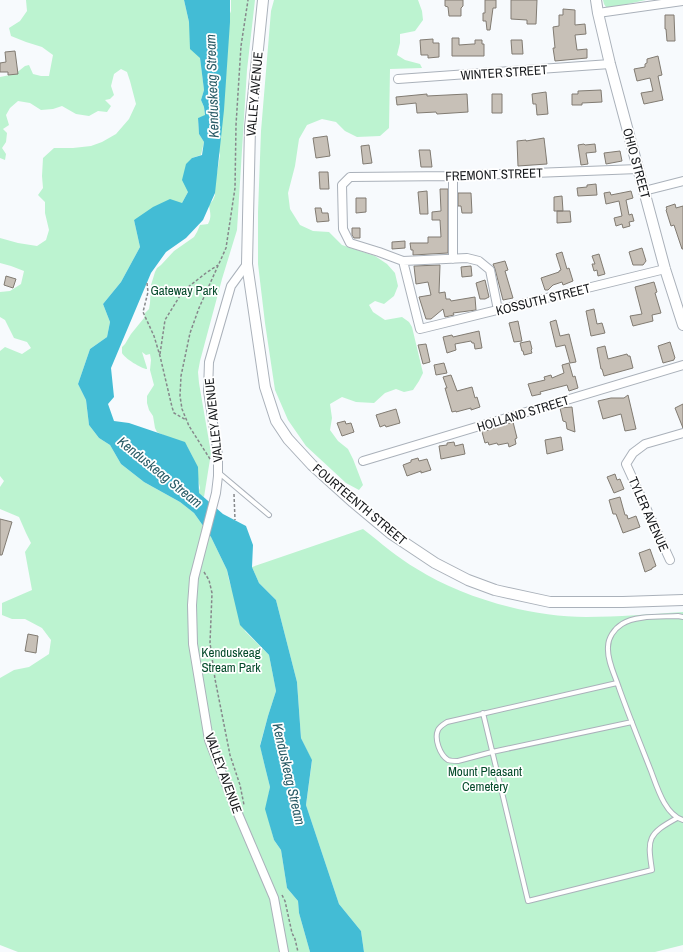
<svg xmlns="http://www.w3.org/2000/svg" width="683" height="952" font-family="'Archivo Narrow',sans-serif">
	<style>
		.green { fill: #bcf3d0 }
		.water { fill: #43bcd5 }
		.building { fill: #c7c0b7; stroke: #817b72 }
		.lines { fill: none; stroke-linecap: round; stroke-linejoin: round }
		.service-casing { stroke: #aab1ba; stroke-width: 6 }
		.minor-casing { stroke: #aab1ba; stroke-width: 10 }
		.tertiary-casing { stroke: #aab1ba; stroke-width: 12 }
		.path { stroke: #86888b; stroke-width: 1.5; stroke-dasharray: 3 2; stroke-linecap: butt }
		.service { stroke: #fff; stroke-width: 4 }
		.minor { stroke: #fff; stroke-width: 8 }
		.tertiary { stroke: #fff; stroke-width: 10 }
		.labels { text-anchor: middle; stroke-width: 3.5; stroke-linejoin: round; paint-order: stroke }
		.street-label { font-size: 13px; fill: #17191c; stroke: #fff }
		.park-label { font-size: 13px; fill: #044a2a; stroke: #fff }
		.water-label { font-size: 14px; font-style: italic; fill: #2a5c67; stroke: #fff }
	</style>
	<rect width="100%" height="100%" fill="#f7fafd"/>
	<path class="green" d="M26,0H184L189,22L200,58L204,90L201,100L204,107L205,116L198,118L199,134L204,142L201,155L192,158L188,192L182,203L134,220L140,247L121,282L103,304L110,322L107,337L90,349L78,384L86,400L89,425L99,438L110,445L121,464L144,482L180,502L194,513L211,537L227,570L229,580L245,631L269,655L276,691L268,716L260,745L265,767L270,787L266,809L274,840L281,850L287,888L298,901L299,913L310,952H18L0,945V678L14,670L29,667L49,654L51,640L42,628L25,619H12L2,615V603L32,590L25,552L31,543L26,533L19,517L0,509V487L4,481L0,476V351L5,347L22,354L31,348L27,342L14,338L5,320L0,317V292L10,291L21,284L24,271L11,266L0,263V238L18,243L37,246L46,240L49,230L45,213V202L38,195L43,188L42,176L43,158L54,148H73L91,146L102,142L116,134L129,119L136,104L130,81L127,72L121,69L114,74L111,86L114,95L110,99L105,100L111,106L107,112L98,111L89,116L76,114L62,106L53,109L41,110L30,103L18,101L10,108L6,115L9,125L3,129L7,133L6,142L2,148L6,154L5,160L0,158V77L15,74L25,66L29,65L33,74L41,76H49L53,55L42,47L26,42L11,36L9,28L20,21L27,11Z
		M231,0H255L247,70L237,230L222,279L200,361L198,372L199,383L211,453L204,497L198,493L200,488L193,458L187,446L157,432L155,428L153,416L149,410L147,403V396L154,385L150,370L151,360L150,354L146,355L142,352L147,368V369C142,369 124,358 122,353C122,351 122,349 122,347L125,344L131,334L144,318L145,313L149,309L150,303L151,285L155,272L157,268L161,265L174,251L194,237L197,232L200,225L208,224C212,217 210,212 209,205L213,200L215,195V176L217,173L220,155L219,151L225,78L226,73L229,16L231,11Z
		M274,0H418L422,11L423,20L415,31L400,34V43L397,55L405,60L420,64L422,68L390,69L389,128L380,136L357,137L345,131L336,122L322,119L307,125L299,139L295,166L288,193L290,209L300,225L313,231L329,232L342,245L375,256L387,264L395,273L398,286L394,296L384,304L375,301L369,305L373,312L385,320L402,317L409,322L412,327L423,373L419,381L413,390L404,392L396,389L385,393L374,403L356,402L342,397L330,404L332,418L330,430L338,441L348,449L353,459L363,485L359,490L346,483L306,446L288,420L275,390L265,323L258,264V212L261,131L271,11Z
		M603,0H646L609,8L606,7L604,4Z
		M363,529C381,543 398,558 417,569C463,598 531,617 586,617C618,617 651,614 683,612V945L655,952H364L361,931L339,904L306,805L312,761L301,738L297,682L276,600L259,583L252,567Z"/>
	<path class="water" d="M184,0H230V22L224,110L215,193L203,220L186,238L166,252L151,273L111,368L114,397L108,404L114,421L129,423L185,442L198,467L199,493L223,514L246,526L253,545L252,567L259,583L276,600L297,682L301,738L312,760L306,805L339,904L361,931L364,952H310L299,913L298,901L287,888L281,850L274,840L265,809L270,787L265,767L260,746L268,716L276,691L269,655L240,625L227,570L211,537L194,513L180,502L144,482L121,464L110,445L99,438L89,425L86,400L78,384L90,349L107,337L110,322L103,304L121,282L140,247L134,220L153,207L170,199L182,203L188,192L182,180L186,164L192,158L202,155L204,142L199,134L198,118L205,115L204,107L201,100L204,90L200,58L190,49L189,22Z"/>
	<path class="building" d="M445,0H463V6L461,8V16H449L448,7L445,6Z
		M485,0H496V8H493L490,30H487L486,21H483V13H485Z
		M511,0H537L536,24H527V20L511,19Z
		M563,9L575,10V25L585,24L586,34L575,35L577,50L587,49V58L555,61L553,48H555L553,27L559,26V15H563Z
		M665,15H674L675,41H667L666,29H665Z
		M452,38H459V45L473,44H475V40H482V44H484V56H452Z
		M433,39V43H439V57L428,58V55H421L420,40Z
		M511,40H522L523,54H512Z
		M15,51L18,74L8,75V72H0V63L6,62L5,52Z
		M658,56L662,75L658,76L663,100L644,104L641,93L653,91L650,78L637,81L634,69L645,67V64L647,63V59Z
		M601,90L602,102L582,103V105H572V94H578V91Z
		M546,92L548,114L537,115L536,104H533L532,94Z
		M427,94V96L467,94L468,112L437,114L436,112L417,113L416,103L397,105L396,97Z
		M492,94H502V113H492Z
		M327,136L330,156L316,158L313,138Z
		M544,138L547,164L518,166L517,141L526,140V141Z
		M584,144L585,145L595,144L596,152L586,153L588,164L581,165L578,145Z
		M369,145L372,163L363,164L361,146Z
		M419,150H430L432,167H421Z
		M620,151L622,161L606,164L604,153Z
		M319,172H328L329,189H320Z
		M596,184L597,195L578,196L577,188L587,187V185Z
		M440,189H448V253L413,255V250H411L410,243H428V237H441L440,220H432V212L441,211Z
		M427,191L428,214H420L418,192Z
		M631,191L633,198L626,200L629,215L632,214L634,221L629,222L630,226L623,228L622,224L616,226L614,218L622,216L619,201L606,204L604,193L610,192L611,195Z
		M458,193H471L472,213H462L461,206H458Z
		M562,196L563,211H554V197Z
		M356,198H366V212L356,213Z
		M675,204L676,208L683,206V249H682L674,225L671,226L666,210L667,209L666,207Z
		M315,208H321L322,213H328L329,221L317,222Z
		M557,211H570L571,222L557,223Z
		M352,228H360V238H354L352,235Z
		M405,241V248L392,249V242Z
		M642,248L646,261L643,265H633L629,252Z
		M562,252L567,269L569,268L573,281L563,285L562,282L553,285L548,290H545L541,278L559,272V271L561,270L556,254Z
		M599,254L605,274L598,276L597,270L594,271L592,264H595L592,256Z
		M505,261L508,270L505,271L513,298L503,300L495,269L493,264Z
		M440,265L439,293L445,292L446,299H450L451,301L475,297L476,310L453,313L454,315L445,317L443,309L431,319H426L419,297L431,295L428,282L416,284L414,266Z
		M471,266L472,276L462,277L461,267Z
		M6,276L16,279L13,288L4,285Z
		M485,280L489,297L485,299H480L476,283Z
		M654,282L657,292L655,293L661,313L652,315L653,321L633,326L630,316L642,314L635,287Z
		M594,309L597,324L602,323L605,333L591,336L586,311Z
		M556,320L560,336L569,334L576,362L570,363L565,345L556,347L550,322Z
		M518,321L522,341L514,342L509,323Z
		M479,331L482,348L475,349L474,343H472L471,341L455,344L456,350L447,353L443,337L452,335L453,337Z
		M530,341L532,349L531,350L532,353L524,355L523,351H522L520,343Z
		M670,342L675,358L674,359V360L663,363L658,346Z
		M426,344L430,362L423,364L418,345Z
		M605,346L608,359L627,354L628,356H630L633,368L604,376L602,369H601L597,348Z
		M444,363L447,373L436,375L434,365Z
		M569,363L573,377L575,376L578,388L569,391L567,385L540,392L541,394L532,396L528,384L545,380L544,377L551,375L552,378L564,373L562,365Z
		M451,375L457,391L472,387L475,398L477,397L480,407L471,410V408L456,412V411L452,412L445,388H447L443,377Z
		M628,395L636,429L625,431L621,414L603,419L598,401L611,398H624Z
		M683,404V428L675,408Z
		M572,407L575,432L567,429L566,422L563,421L560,408Z
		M396,409L400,423L386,427L385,425L380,427L376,415Z
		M345,421L346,424L351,423L354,432L342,436L337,423Z
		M513,422L517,438L515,439L516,444L509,447L508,443L498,445L497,443L489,445L488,442L485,443L482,432Z
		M561,437L563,450L547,454L545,440Z
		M454,442L455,446L463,444L465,454L441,459L439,446L447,445V443Z
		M418,458L419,461L427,459L431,470L421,473V471L407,476L403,465L411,462V460Z
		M615,474L617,480L620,479L624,489L614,493L607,477Z
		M620,497L625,515H627L628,519L636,516L640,527L623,533L616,514H613L609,500Z
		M0,519L12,522L2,555H0Z
		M650,549L656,566L652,568V569L645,572L639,553Z
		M28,634L38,636L36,653L25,651Z"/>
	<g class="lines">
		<defs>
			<path id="service" d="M218,472L269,515
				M683,617L678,616C662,617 635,615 622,624C614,629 608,638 608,647C607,661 615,675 619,688C629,716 640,743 651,771C657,787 665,815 683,820
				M617,683L447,722C444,724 440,726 438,730C434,739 440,755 448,760C451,761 455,761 458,761L492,752L632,722
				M483,713L528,901L652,870C647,838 648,834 677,818"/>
			<path id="minor" d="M598,13L683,1
				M398,79L610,64
				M638,169L453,176L350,177L342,185L343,229L350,243L379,252L403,261L420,329L665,269
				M453,176V259
				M644,191L683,181
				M403,261L467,258L479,261L490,270L498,310
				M247,264L231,286L209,362L208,391L218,455V476L216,493L194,578L192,605L193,644L209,740L233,802L274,898L284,952
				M363,461L683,365
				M670,560L626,464L633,453L645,444L683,433"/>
			<path id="tertiary" d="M263,0L250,127L247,264L265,387L276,421L288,439L312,465L353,502L390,533L435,563L468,580L495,590L550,602H623L683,600
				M596,0L598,13L610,64L665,269L683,325"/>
		</defs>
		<use href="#service" class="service-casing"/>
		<use href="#minor" class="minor-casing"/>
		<use href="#tertiary" class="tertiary-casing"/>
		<path class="path" d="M147,283L148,292L143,312L154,336L160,356L172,407L174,413L186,420
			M160,354L165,320L183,291L206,273L218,265
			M210,459L189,426L182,409L180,396L181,376L190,333L199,308L226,248L235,188L236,125L241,46L248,0
			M234,494L235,520
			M204,572L209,580L212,593L210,643L215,679L230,755L240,785L244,805
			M282,895L285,901L292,933L295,939L298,952"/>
		<use href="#service" class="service"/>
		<use href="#minor" class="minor"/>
		<use href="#tertiary" class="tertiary"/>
	</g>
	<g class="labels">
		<g class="street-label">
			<text transform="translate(504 72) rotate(-4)" y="5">WINTER STREET</text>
			<text transform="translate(254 94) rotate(-85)" y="5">VALLEY AVENUE</text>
			<text transform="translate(637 163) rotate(75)" y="5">OHIO STREET</text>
			<text transform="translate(494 174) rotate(-2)" y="5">FREMONT STREET</text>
			<text transform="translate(543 299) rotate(-14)" y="5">KOSSUTH STREET</text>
			<text transform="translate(523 413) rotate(-17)" y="5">HOLLAND STREET</text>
			<text transform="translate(213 420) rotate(-96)" y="5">VALLEY AVENUE</text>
			<text transform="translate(360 504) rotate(40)" y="5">FOURTEENTH STREET</text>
			<text transform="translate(649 514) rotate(66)" y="5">TYLER AVENUE</text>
			<text transform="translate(224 773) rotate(70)" y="5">VALLEY AVENUE</text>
		</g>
		<g class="park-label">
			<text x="184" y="295">Gateway Park</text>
			<text x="231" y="657">Kenduskeag<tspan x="231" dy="15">Stream Park</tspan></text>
			<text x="485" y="776">Mount Pleasant<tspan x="485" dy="15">Cemetery</tspan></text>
		</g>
		<g class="water-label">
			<text transform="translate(212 86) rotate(-92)" y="5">Kenduskeag Stream</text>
			<text transform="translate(160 472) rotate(39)" y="5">Kenduskeag Stream</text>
			<text transform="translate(289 774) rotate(77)" y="5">Kenduskeag Stream</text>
		</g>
	</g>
</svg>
